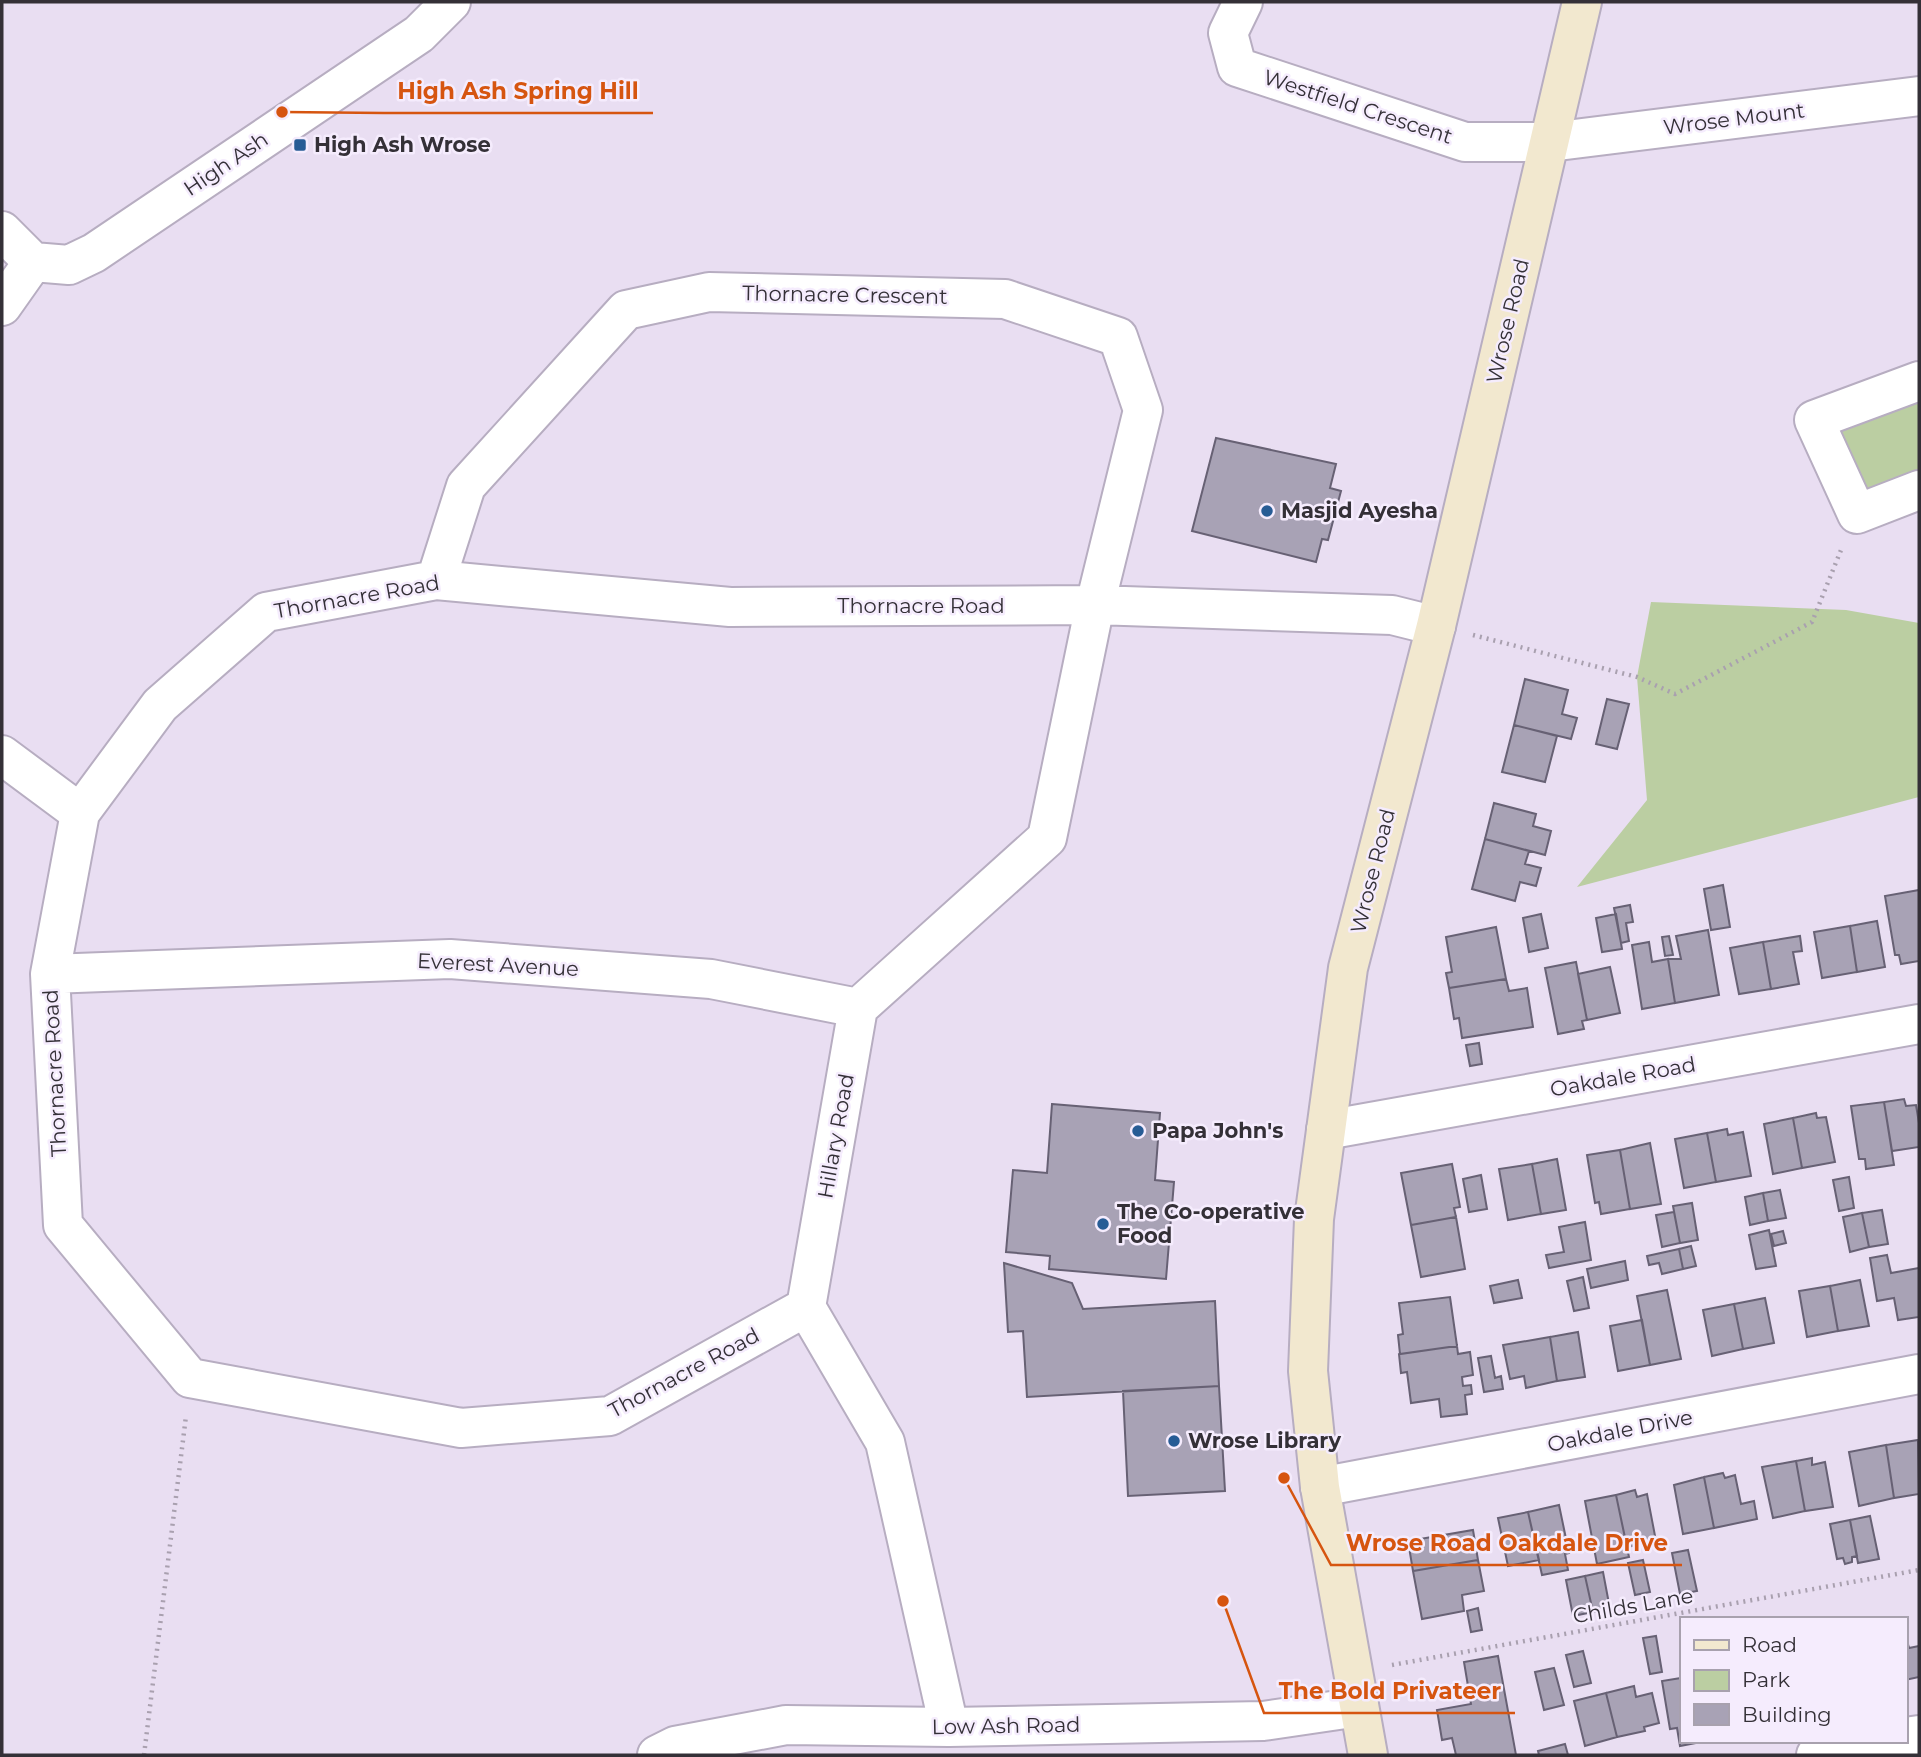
<svg xmlns="http://www.w3.org/2000/svg" width="1921" height="1757" font-family="Montserrat,sans-serif">
	<style>
		.green { fill: #bbcea2 }
		.building { fill: #a8a2b5; stroke: #676174; stroke-width: 2 }
		.lines { fill: none; stroke-linecap: round; stroke-linejoin: round }
		.street-casing { stroke: #b7adc1; stroke-width: 42 }
		.secondary-casing { stroke: #b7adc1; stroke-width: 42 }
		.path { stroke: #a9a0af; stroke-width: 4.5; stroke-dasharray: 2 5; stroke-linecap: butt }
		.street { stroke: #fff; stroke-width: 38 }
		.secondary { stroke: #f2e8cf; stroke-width: 38 }
		.poi-dot { fill: #275c95; stroke: #f5ecfd; stroke-width: 2.5 }
		.labels { text-anchor: middle; stroke-width: 5; stroke-linejoin: round; paint-order: stroke }
		.street-label { font-size: 21px; fill: #343037; stroke: #f5ecfd }
		.poi-label { font-size: 21px; font-weight: bold; fill: #343037; stroke: #f5ecfd; text-anchor: start }
		.leader { fill: none; stroke: #d65510; stroke-width: 2.5 }
		.callout-dot { fill: #d65510; stroke: #f5ecfd; stroke-width: 2.5 }
		.callout-label { font-size: 23px; text-anchor: middle; font-weight: bold; fill: #d65510; stroke: #f5ecfd; stroke-width: 5; stroke-linejoin: round; paint-order: stroke }
	</style>
	<rect width="100%" height="100%" fill="#e9def2"/>
	<path class="green" d="M1919,389V481L1863,502L1825,424Z
		M1651,602L1846,610L1919,623V797L1577,887L1647,800L1637,677Z"/>
	<path class="building" d="M1216,438L1336,464L1330,488L1341,491L1328,540L1322,539L1316,562L1192,531Z
		M1525,679L1568,690L1562,714L1577,718L1571,739L1514,725Z
		M1607,699L1629,704L1617,749L1596,744Z
		M1514,725L1557,736L1545,782L1502,772Z
		M1494,803L1536,814L1533,826L1551,831L1545,855L1485,839Z
		M1485,839L1529,851L1525,864L1541,868L1536,886L1520,882L1515,901L1472,889Z
		M1723,885L1730,927L1711,930L1704,889Z
		M1919,890V961L1901,964L1899,955H1895L1885,896Z
		M1630,905L1633,922L1626,923L1629,941L1621,943L1614,908Z
		M1541,914L1548,948L1529,952L1523,918Z
		M1616,914L1622,949L1602,952L1596,918Z
		M1877,921L1885,967L1857,972L1850,926Z
		M1850,926L1857,972L1822,978L1814,932Z
		M1496,927L1506,979L1449,988L1446,973L1452,972L1446,937Z
		M1708,930L1719,995L1675,1003L1668,959H1681L1676,936Z
		M1669,936L1673,955L1665,956L1662,937Z
		M1800,936L1802,951L1793,952L1799,984L1771,989L1763,942Z
		M1649,942L1652,962L1668,959L1675,1003L1642,1009L1632,945Z
		M1763,942L1771,989L1739,994L1730,948Z
		M1576,962L1587,1020L1582,1021L1584,1029L1558,1034L1545,968Z
		M1610,967L1620,1013L1587,1020L1578,974Z
		M1506,979L1509,991L1527,988L1533,1027L1462,1038L1459,1018L1454,1019L1449,988Z
		M1479,1043L1482,1064L1470,1066L1466,1045Z
		M1904,1099L1906,1106L1916,1105L1919,1123V1147L1892,1151L1884,1102Z
		M1884,1102L1894,1165L1866,1169L1865,1159H1859L1851,1106Z
		M1052,1104L1160,1113L1155,1180L1174,1182L1166,1279L1049,1269L1050,1256L1006,1252L1013,1170L1047,1173Z
		M1816,1113L1817,1118L1826,1117L1835,1162L1802,1168L1793,1118Z
		M1793,1118L1802,1168L1773,1174L1764,1124Z
		M1727,1129L1728,1135L1743,1132L1751,1176L1716,1182L1707,1133Z
		M1707,1133L1716,1182L1684,1188L1675,1139Z
		M1650,1143L1661,1204L1630,1209L1620,1150Z
		M1620,1150L1630,1209L1601,1214L1599,1202L1595,1203L1587,1155Z
		M1557,1159L1566,1210L1541,1214L1532,1164Z
		M1452,1164L1460,1207L1454,1208L1456,1217L1411,1225L1401,1173Z
		M1532,1164L1541,1214L1508,1220L1499,1169Z
		M1481,1175L1487,1209L1469,1212L1463,1179Z
		M1849,1177L1854,1208L1839,1211L1833,1180Z
		M1780,1190L1786,1218L1768,1221L1763,1193Z
		M1763,1193L1768,1221L1750,1225L1745,1197Z
		M1692,1203L1698,1240L1680,1243L1673,1206Z
		M1882,1210L1888,1244L1869,1247L1862,1213Z
		M1674,1212L1680,1243L1662,1247L1656,1215Z
		M1862,1213L1869,1247L1850,1252L1843,1217Z
		M1456,1217L1465,1269L1421,1277L1411,1225Z
		M1585,1222L1591,1260L1549,1268L1546,1255L1564,1252L1559,1227Z
		M1769,1230L1776,1266L1756,1269L1749,1235Z
		M1783,1231L1786,1243L1774,1246L1771,1234Z
		M1691,1246L1696,1266L1683,1269L1679,1249Z
		M1679,1249L1683,1269L1662,1274L1659,1263L1649,1265L1647,1256Z
		M1887,1255L1891,1273L1919,1268V1317L1898,1320L1894,1298L1877,1301L1870,1258Z
		M1625,1261L1628,1280L1591,1288L1587,1269Z
		M1004,1263L1072,1283L1083,1309L1215,1301L1219,1386L1027,1397L1023,1331L1008,1332Z
		M1583,1277L1589,1308L1574,1311L1567,1281Z
		M1518,1280L1522,1298L1494,1303L1490,1286Z
		M1860,1280L1869,1326L1838,1331L1830,1286Z
		M1830,1286L1838,1331L1807,1337L1799,1291Z
		M1667,1290L1681,1359L1650,1365L1637,1296Z
		M1450,1297L1457,1346L1400,1354L1398,1335L1403,1334L1399,1303Z
		M1765,1298L1774,1343L1743,1349L1734,1304Z
		M1734,1304L1743,1349L1712,1356L1703,1310Z
		M1642,1320L1650,1365L1618,1371L1610,1326Z
		M1578,1332L1585,1377L1557,1381L1550,1337Z
		M1550,1337L1557,1381L1526,1388L1524,1376L1510,1379L1503,1345Z
		M1457,1346L1458,1354L1470,1352L1473,1375L1462,1377L1463,1386L1471,1385L1472,1394L1465,1395L1467,1414L1441,1417L1439,1399L1411,1403L1407,1372L1401,1373L1399,1354Z
		M1491,1356L1495,1378L1501,1376L1503,1389L1484,1392L1478,1358Z
		M1219,1386L1225,1491L1128,1496L1123,1391Z
		M1918,1440L1919,1494L1894,1498L1886,1445Z
		M1886,1445L1894,1498L1859,1506L1849,1452Z
		M1812,1458V1465L1825,1462L1833,1507L1805,1511L1796,1461Z
		M1796,1461L1805,1511L1773,1518L1762,1467Z
		M1723,1473L1725,1478L1735,1475L1741,1504L1754,1501L1757,1519L1714,1528L1704,1477Z
		M1704,1477L1714,1528L1683,1534L1674,1485Z
		M1635,1490L1637,1497L1647,1494L1656,1541L1627,1547L1616,1495Z
		M1616,1495L1629,1557L1597,1564L1585,1501Z
		M1559,1505L1569,1553L1565,1554L1568,1570L1542,1575L1528,1512Z
		M1528,1512L1539,1560L1508,1566L1498,1518Z
		M1870,1516L1879,1559L1858,1563L1850,1520Z
		M1850,1520L1857,1556L1852,1557V1562L1845,1564L1843,1558L1837,1559L1830,1524Z
		M1473,1530L1478,1560L1413,1571L1408,1541Z
		M1688,1550L1697,1591L1680,1594L1672,1553Z
		M1478,1560L1484,1591L1462,1595L1464,1611L1422,1619L1413,1571Z
		M1643,1560L1650,1592L1635,1595L1628,1563Z
		M1603,1572L1610,1609L1593,1612L1585,1576Z
		M1585,1576L1593,1612L1573,1616L1566,1580Z
		M1478,1608L1482,1630L1471,1632L1467,1611Z
		M1905,1633L1909,1648L1919,1646V1677L1905,1680Z
		M1656,1636L1662,1672L1650,1674L1643,1638Z
		M1583,1651L1591,1683L1574,1687L1566,1655Z
		M1498,1656L1516,1755H1456L1452,1738L1442,1740L1437,1710L1471,1704L1464,1662Z
		M1554,1668L1564,1705L1544,1710L1535,1672Z
		M1681,1678V1741L1701,1742L1680,1746L1677,1728L1670,1729L1662,1681Z
		M1634,1686L1636,1697L1652,1693L1659,1723L1644,1727L1645,1731L1617,1737L1606,1693Z
		M1606,1693L1617,1737L1585,1746L1574,1701Z
		M1565,1744L1568,1755H1539L1538,1751Z"/>
	<g class="lines">
		<defs>
			<path id="street" d="M1243,2L1228,33L1237,67L1465,142H1550L1919,96
				M2,231L33,262
				M2,306L33,262L69,265L94,253L419,34L451,2
				M1919,381L1814,420L1857,514L1919,490
				M436,580L466,486L626,310L709,292L1005,299L1118,337L1143,410L1095,605L1047,838L858,1008L806,1307L885,1442L949,1727
				M2,755L80,813
				M50,974L450,959L711,979L858,1008
				M1326,1130L1919,1024
				M806,1307L610,1416L461,1428L190,1378L63,1225L50,974L80,813L160,705L266,612L436,580L730,607L1095,605L1392,615L1436,626
				M1320,1487L1919,1374
				M1905,1737L1919,1735
				M657,1755L675,1746L786,1725L949,1727L1263,1721L1359,1707
				M1816,1755L1886,1741"/>
			<path id="secondary" d="M1368,1755L1320,1487L1308,1371L1314,1219L1348,968L1436,626L1582,2"/>
		</defs>
		<use href="#street" class="street-casing"/>
		<use href="#secondary" class="secondary-casing"/>
		<path class="path" d="M1473,635L1637,677L1675,694L1812,622L1841,550
			M1392,1665L1919,1570
			M144,1755L186,1416"/>
		<use href="#street" class="street"/>
		<use href="#secondary" class="secondary"/>
	</g>
	<g class="poi-dot">
		<rect x="293" y="138" width="14" height="14" rx="3.5"/>
		<circle cx="1267" cy="511" r="7"/>
		<circle cx="1138" cy="1131" r="7"/>
		<circle cx="1103" cy="1224" r="7"/>
		<circle cx="1174" cy="1441" r="7"/>
	</g>
	<g class="labels">
		<g class="street-label">
			<text transform="translate(1358 107) rotate(18)" y="7">Westfield Crescent</text>
			<text transform="translate(1734 119) rotate(-7)" y="7">Wrose Mount</text>
			<text transform="translate(226 164) rotate(-34)" y="7">High Ash</text>
			<text transform="translate(845 295) rotate(1)" y="7">Thornacre Crescent</text>
			<text transform="translate(1508 321) rotate(-77)" y="7">Wrose Road</text>
			<text transform="translate(357 597) rotate(-10)" y="7">Thornacre Road</text>
			<text x="921" y="613">Thornacre Road</text>
			<text transform="translate(1373 871) rotate(-76)" y="7">Wrose Road</text>
			<text transform="translate(498 965) rotate(3)" y="7">Everest Avenue</text>
			<text transform="translate(55 1073) rotate(-93)" y="7">Thornacre Road</text>
			<text transform="translate(1623 1077) rotate(-10)" y="7">Oakdale Road</text>
			<text transform="translate(836 1136) rotate(-80)" y="7">Hillary Road</text>
			<text transform="translate(684 1373) rotate(-28)" y="7">Thornacre Road</text>
			<text transform="translate(1620 1431) rotate(-11)" y="7">Oakdale Drive</text>
			<text transform="translate(1633 1606) rotate(-10)" y="7">Childs Lane</text>
			<text transform="translate(1006 1726) rotate(-1)" y="7">Low Ash Road</text>
		</g>
		<g class="poi-label">
			<text x="314" y="152">High Ash Wrose</text>
			<text x="1281" y="518">Masjid Ayesha</text>
			<text x="1152" y="1138">Papa John's</text>
			<text x="1117" y="1219">The Co-operative<tspan x="1117" dy="24">Food</tspan></text>
			<text x="1188" y="1448">Wrose Library</text>
		</g>
	</g>
	<path class="leader" d="M282 112L384 113H653M1284 1478L1331 1565H1682M1223 1601L1264 1713H1515"/>
	<g class="callout-dot">
		<circle cx="282" cy="112" r="7"/>
		<circle cx="1284" cy="1478" r="7"/>
		<circle cx="1223" cy="1601" r="7"/>
	</g>
	<g class="callout-label">
		<text x="518" y="99">High Ash Spring Hill</text>
		<text x="1507" y="1551">Wrose Road Oakdale Drive</text>
		<text x="1390" y="1699">The Bold Privateer</text>
	</g>
	<rect width="1921" height="1757" fill="none" stroke="#343037" stroke-width="7"/>
	<rect x="1680" y="1617" width="228" height="126" fill="#f5ecfd" stroke="#a8a1ae" stroke-width="2"/>
	<rect x="1694" y="1640" width="35" height="10" fill="#f2e8cf" stroke="#a8a1ae" stroke-width="2"/>
	<text x="1742" y="1652" font-size="21" fill="#343037">Road</text>
	<rect x="1694" y="1670" width="35" height="21" fill="#bbcea2" stroke="#a8a1ae" stroke-width="2"/>
	<text x="1742" y="1687" font-size="21" fill="#343037">Park</text>
	<rect x="1694" y="1704" width="35" height="21" fill="#a8a2b5" stroke="#a8a1ae" stroke-width="2"/>
	<text x="1742" y="1722" font-size="21" fill="#343037">Building</text>
</svg>
